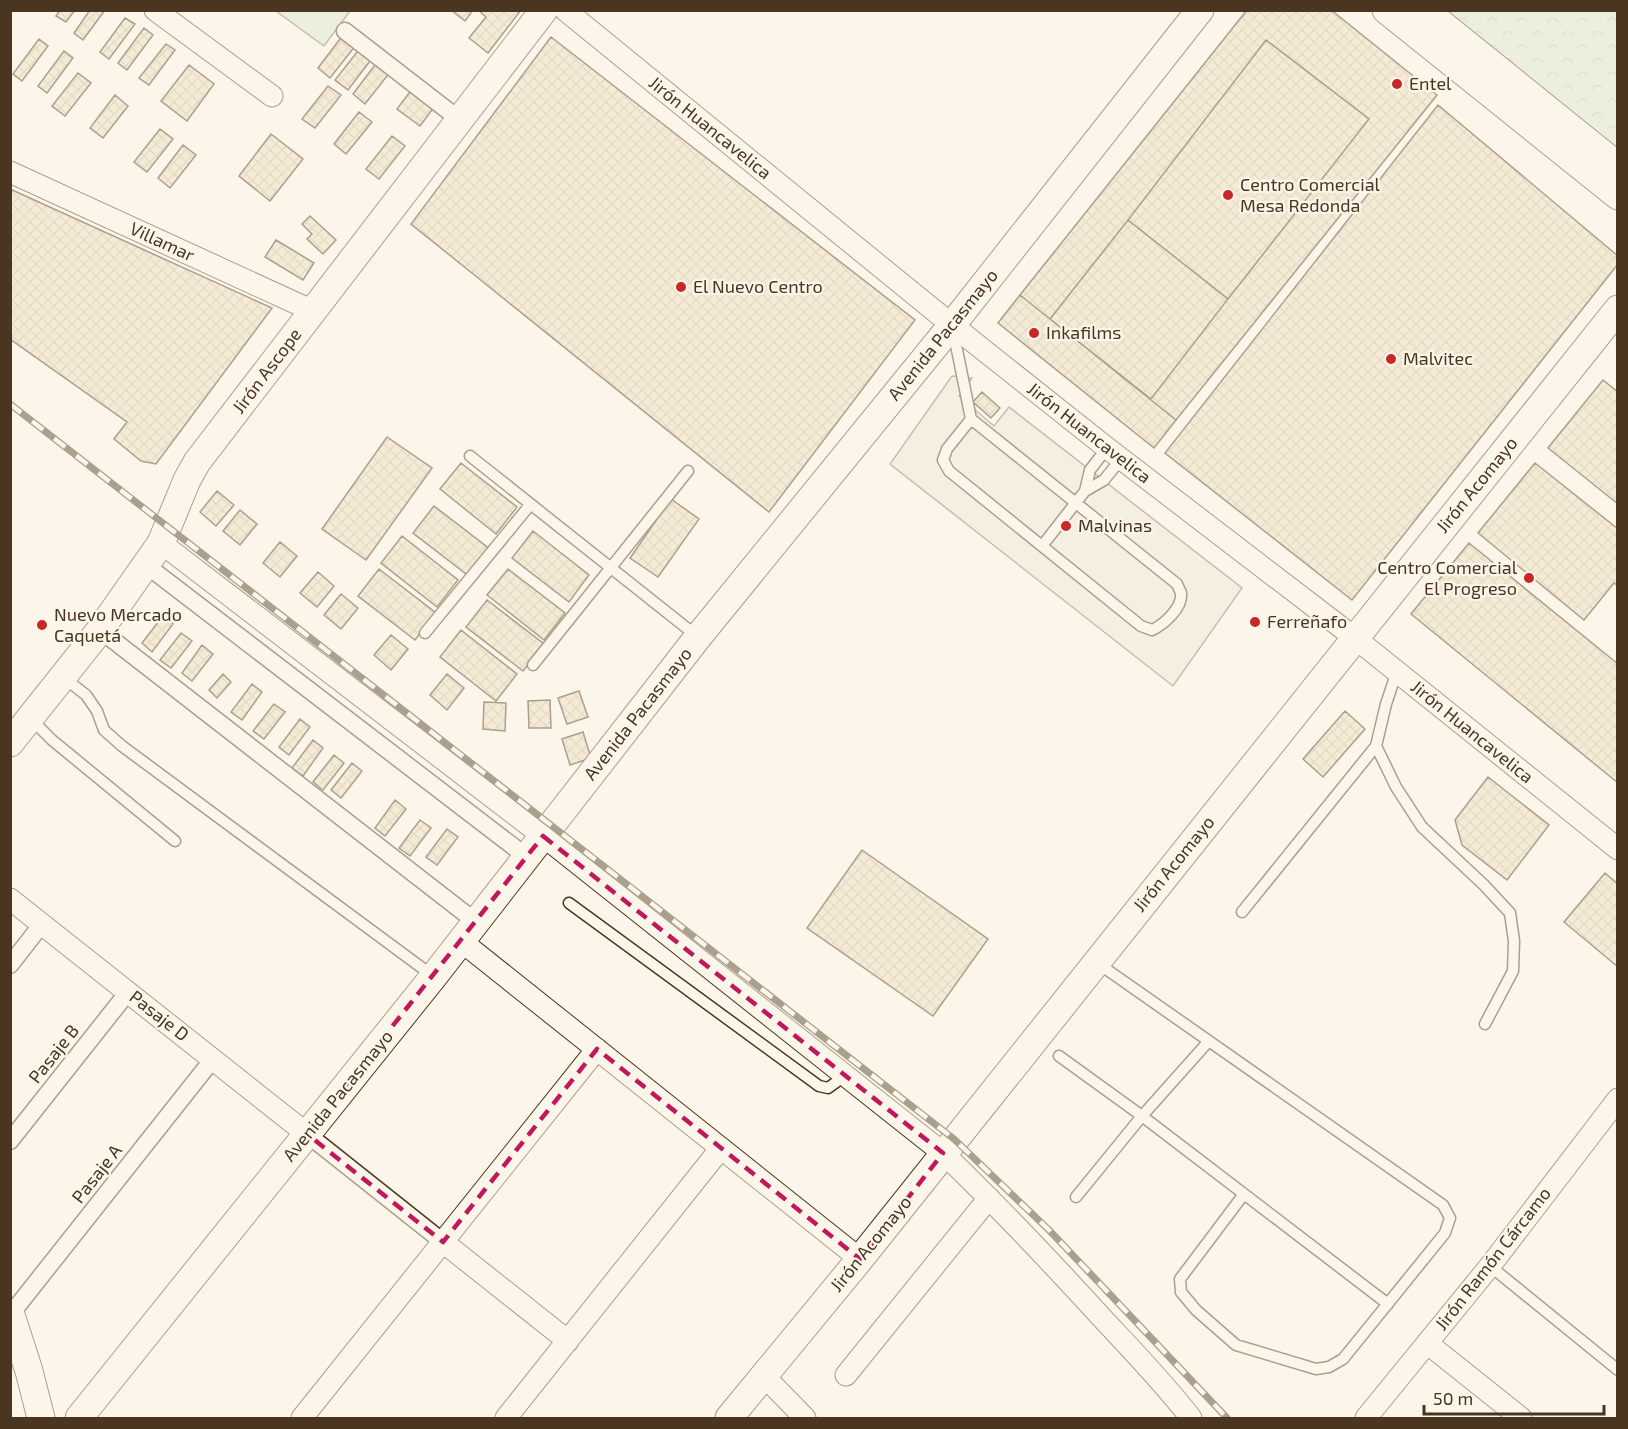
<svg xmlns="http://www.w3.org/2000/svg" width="1628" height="1429" font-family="'Exo 2',sans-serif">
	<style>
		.park { fill: url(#park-crowns); stroke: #887966; stroke-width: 1.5 }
		.garden { fill: #dce7d0; stroke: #887966; stroke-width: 1.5 }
		.parking { fill: #ede7d9; stroke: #887966; stroke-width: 1.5 }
		.building { fill: url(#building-cross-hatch); stroke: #4a3520; stroke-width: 1.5 }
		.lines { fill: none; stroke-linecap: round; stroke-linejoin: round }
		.service-casing { stroke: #4a3520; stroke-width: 13 }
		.pedestrian-casing { stroke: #4a3520; stroke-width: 19 }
		.minor-casing { stroke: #4a3520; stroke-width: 23 }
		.tertiary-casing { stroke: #4a3520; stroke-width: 29 }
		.secondary-casing { stroke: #4a3520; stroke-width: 32 }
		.service { stroke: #fbf6e9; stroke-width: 10 }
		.pedestrian { stroke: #fbf6e9; stroke-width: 16 }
		.minor { stroke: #fbf6e9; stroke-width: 21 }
		.tertiary { stroke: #fbf6e9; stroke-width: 27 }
		.secondary { stroke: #fbf6e9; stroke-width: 30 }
		.rail-casing { stroke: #4a3520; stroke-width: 7 }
		.rail { stroke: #fbf6e9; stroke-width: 4.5; stroke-dasharray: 14; stroke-linecap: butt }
		.marked { fill: none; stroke: #c2185b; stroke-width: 4.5; stroke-dasharray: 12 8; stroke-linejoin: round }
		.poi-dot { fill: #c62828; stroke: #fbf6e9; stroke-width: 2 }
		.labels { text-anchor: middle; stroke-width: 4.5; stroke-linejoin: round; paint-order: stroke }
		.poi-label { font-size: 18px; fill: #4a3520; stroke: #fbf6e9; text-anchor: start }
		.street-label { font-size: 18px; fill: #4a3520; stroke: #fbf6e9 }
	</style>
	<defs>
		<pattern id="park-crowns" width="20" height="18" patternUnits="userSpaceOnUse" patternTransform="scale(1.5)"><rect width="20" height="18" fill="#dce7d0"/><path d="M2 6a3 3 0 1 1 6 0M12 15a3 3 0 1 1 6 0" fill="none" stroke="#bec7b2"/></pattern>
		<pattern id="building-cross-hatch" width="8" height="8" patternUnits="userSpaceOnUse" patternTransform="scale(1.5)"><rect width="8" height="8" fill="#ecdcbc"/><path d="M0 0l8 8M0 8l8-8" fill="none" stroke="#ccbda1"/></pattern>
	</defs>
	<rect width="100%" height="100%" fill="#fbf6e9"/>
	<path class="park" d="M1445,11H1617V150Z"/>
	<path class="garden" d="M276,11H350L324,46Z"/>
	<path class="parking" d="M952,376L972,378L959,396L994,426L1009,407L1242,588L1173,686L890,464Z"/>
	<path class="building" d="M60,10H75L66,22L56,16Z
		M90,10H105L83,40L74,33Z
		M451,10H473L465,21Z
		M478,10H521L488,53L469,38L486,17Z
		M1247,10H1331L1437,95L1176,420L1020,295Z
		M125,18L135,24L109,59L100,52Z
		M144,28L153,35L127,70L118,63Z
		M343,35L356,45L330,78L318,68Z
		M551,37L915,320L769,512L411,224Z
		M39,39L48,46L22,81L13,74Z
		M1266,40L1369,119L1228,299L1128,220Z
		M166,44L175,50L149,85L139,78Z
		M361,47L373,57L348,90L335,80Z
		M64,51L73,58L47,93L38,86Z
		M378,61L391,71L365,104L353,94Z
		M189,65L214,84L187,121L161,101Z
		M78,73L91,83L65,116L52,106Z
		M328,86L341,95L315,128L302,119Z
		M412,89L435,106L420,126L397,109Z
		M115,95L128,106L103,138L90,128Z
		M1438,105L1618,256V264L1352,600L1165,453Z
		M359,112L372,122L346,154L334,144Z
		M160,129L173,139L147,172L134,162Z
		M271,134L303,159L270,201L239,176Z
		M392,136L405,146L379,179L366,169Z
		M183,145L196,155L170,188L158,178Z
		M10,189L272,308L156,464L141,461L114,439L127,422L10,339Z
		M310,216L336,240L323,254L307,239L312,234L302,224Z
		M1128,220L1228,299L1151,399L1050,319Z
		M276,240L314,263L303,280L265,257Z
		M1020,295L1176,420L1154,448L998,323Z
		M1603,380L1618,392V504L1548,448Z
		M982,392L1000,408L991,418L973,402Z
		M387,437L432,468L366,560L322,529Z
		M461,463L517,507L496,534L440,489Z
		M1535,463L1618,529V586L1614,583L1584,620L1478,533Z
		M217,491L234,505L216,526L200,512Z
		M671,499L699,519L658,577L630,558Z
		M434,506L491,550L470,577L413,533Z
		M240,510L257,524L240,545L223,531Z
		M533,531L589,575L569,602L512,558Z
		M402,536L458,580L437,607L381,563Z
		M280,542L297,556L280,577L263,563Z
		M1469,543L1618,664V783L1411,614Z
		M379,569L436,613L415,640L358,596Z
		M508,569L565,613L544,640L487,595Z
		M318,572L334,586L317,607L300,593Z
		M341,594L358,608L341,629L324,615Z
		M487,600L544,644L523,671L466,627Z
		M163,616L173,624L152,652L142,643Z
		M461,630L517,674L496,701L440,657Z
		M181,633L192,641L171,668L160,660Z
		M391,635L408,649L391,670L374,655Z
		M202,645L213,654L192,681L182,673Z
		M223,674L231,682L217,698L209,690Z
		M447,674L464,688L447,710L430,695Z
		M252,684L262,692L242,720L231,712Z
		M579,691L588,717L567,724L558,698Z
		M550,700L551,728H529L528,701Z
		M484,702L506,703L505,731L483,729Z
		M274,704L285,712L264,739L253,731Z
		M1345,711L1365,729L1323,777L1303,759Z
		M300,719L310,727L289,755L279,747Z
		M583,732L591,758L570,765L562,739Z
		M313,740L323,748L303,776L292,768Z
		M334,755L344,763L323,790L313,782Z
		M352,763L362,771L341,798L331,790Z
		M1488,777L1549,825L1507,880L1462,845L1455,820Z
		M395,800L406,809L385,836L375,828Z
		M420,820L431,828L410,856L399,848Z
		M447,829L458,837L437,865L426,857Z
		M862,850L988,939L933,1016L807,928Z
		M1605,873L1618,884V967L1564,922Z"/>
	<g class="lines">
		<defs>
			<path id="service" d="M953,330L971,419L1177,584C1178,587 1180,590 1181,593C1183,608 1163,625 1152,630L1141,626L949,471L943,460L947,449L971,419
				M470,456L698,637
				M1085,491L1090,470L1107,448
				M1042,546L1085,491L1104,480L1121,459
				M425,633L530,505
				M533,665L688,471
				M1397,671L1386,704L1376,746L1396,787L1422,827L1484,885L1510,913L1514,941L1513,971L1485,1024
				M63,677L86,695L97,711L104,730L122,746L433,976
				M31,719L52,740L175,841
				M569,903L819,1086L828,1088L846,1075
				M1242,912L1376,746
				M1096,962L1443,1205L1450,1218L1445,1233L1343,1359L1329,1367L1316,1369L1236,1345L1196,1310L1181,1292L1180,1279L1244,1194
				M1059,1056L1142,1116L1388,1304
				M1076,1197L1142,1116L1208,1042
				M1490,1266L1618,1370"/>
			<path id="pedestrian" d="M345,31L460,120
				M146,565L527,857
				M100,630L476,922
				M10,965L42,924
				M307,1134L443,1242
				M10,1141L128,992
				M11,1314L213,1059"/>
			<path id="minor" d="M155,10L272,96
				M565,10L952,325L1107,448L1355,638L1618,849
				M10,172L313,311
				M161,543L543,836L943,1153C998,1206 1051,1262 1103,1319C1133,1351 1164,1383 1191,1418
				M10,899L307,1134
				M461,941L860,1259
				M443,1242L568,1341
				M1427,1343L1521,1418
				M763,1375L805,1418
				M846,1375L989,1198
				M302,1418L597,1049
				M506,1418L721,1148
				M1366,1418L1490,1266L1618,1099"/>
			<path id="tertiary" d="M1386,10L1618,196
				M10,743L100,630L161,543L187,480L197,462L544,10
				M10,1312L29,1371L41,1418
				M79,1418L434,976L698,637L952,325L1200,10
				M729,1418L860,1259L1618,309"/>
			<path id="secondary" d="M1422,10L1618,168"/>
		</defs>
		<use href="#service" class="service-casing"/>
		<use href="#pedestrian" class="pedestrian-casing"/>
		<use href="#minor" class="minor-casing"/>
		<use href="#tertiary" class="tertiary-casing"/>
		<use href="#secondary" class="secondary-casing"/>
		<use href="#service" class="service"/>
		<use href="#pedestrian" class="pedestrian"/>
		<use href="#minor" class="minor"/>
		<use href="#tertiary" class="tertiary"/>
		<use href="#secondary" class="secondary"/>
		<defs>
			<path id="rail" d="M10,404L954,1139L1049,1230L1227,1418"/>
		</defs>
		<use href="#rail" class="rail-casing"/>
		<use href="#rail" class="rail"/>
	</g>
	<path d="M0 0H1628V1429H0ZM543,836L943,1153L860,1259L597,1049L443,1242L307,1134Z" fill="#fbf6e9" fill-opacity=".55" fill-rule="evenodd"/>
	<path class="marked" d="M543,836L943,1153L860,1259L597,1049L443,1242L307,1134Z"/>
	<g class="poi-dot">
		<circle cx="1397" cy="84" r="6"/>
		<circle cx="1228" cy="195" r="6"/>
		<circle cx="681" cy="287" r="6"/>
		<circle cx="1034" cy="333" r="6"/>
		<circle cx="1391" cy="359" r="6"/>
		<circle cx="1066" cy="526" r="6"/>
		<circle cx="1529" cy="578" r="6"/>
		<circle cx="1255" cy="622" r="6"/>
		<circle cx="42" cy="625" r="6"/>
	</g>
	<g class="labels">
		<g class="poi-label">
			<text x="1409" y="90">Entel</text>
			<text x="1240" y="191">Centro Comercial<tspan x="1240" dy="21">Mesa Redonda</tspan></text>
			<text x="693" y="293">El Nuevo Centro</text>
			<text x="1046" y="339">Inkafilms</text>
			<text x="1403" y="365">Malvitec</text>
			<text x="1078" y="532">Malvinas</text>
			<text x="1517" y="574" text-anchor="end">Centro Comercial<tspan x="1517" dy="21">El Progreso</tspan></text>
			<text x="54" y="621">Nuevo Mercado<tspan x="54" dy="21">Caquetá</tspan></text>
			<text x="1267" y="628">Ferreñafo</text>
		</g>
		<g class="street-label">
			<text transform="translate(710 128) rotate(39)" y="6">Jirón Huancavelica</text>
			<text transform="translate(162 242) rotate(25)" y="6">Villamar</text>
			<text transform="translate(943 335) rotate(-51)" y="6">Avenida Pacasmayo</text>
			<text transform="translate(267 371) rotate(-53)" y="6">Jirón Ascope</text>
			<text transform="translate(1089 433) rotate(38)" y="6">Jirón Huancavelica</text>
			<text transform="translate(1477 485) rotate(-51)" y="6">Jirón Acomayo</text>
			<text transform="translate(638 714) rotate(-52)" y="6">Avenida Pacasmayo</text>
			<text transform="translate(1472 732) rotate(39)" y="6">Jirón Huancavelica</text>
			<text transform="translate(1174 864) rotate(-51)" y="6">Jirón Acomayo</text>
			<text transform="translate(159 1016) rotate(38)" y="6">Pasaje D</text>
			<text transform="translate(54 1054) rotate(-52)" y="6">Pasaje B</text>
			<text transform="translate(338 1096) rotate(-51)" y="6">Avenida Pacasmayo</text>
			<text transform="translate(97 1174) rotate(-52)" y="6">Pasaje A</text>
			<text transform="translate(871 1244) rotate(-51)" y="6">Jirón Acomayo</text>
			<text transform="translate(1493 1259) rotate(-52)" y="6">Jirón Ramón Cárcamo</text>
		</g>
	</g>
	<rect width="1628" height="1429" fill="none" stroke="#4a3520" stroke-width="24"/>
	<path d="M1424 1405v9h180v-9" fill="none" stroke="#4a3520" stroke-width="3"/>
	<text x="1433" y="1405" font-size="18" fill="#4a3520" stroke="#fbf6e9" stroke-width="4.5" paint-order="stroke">50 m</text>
</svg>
